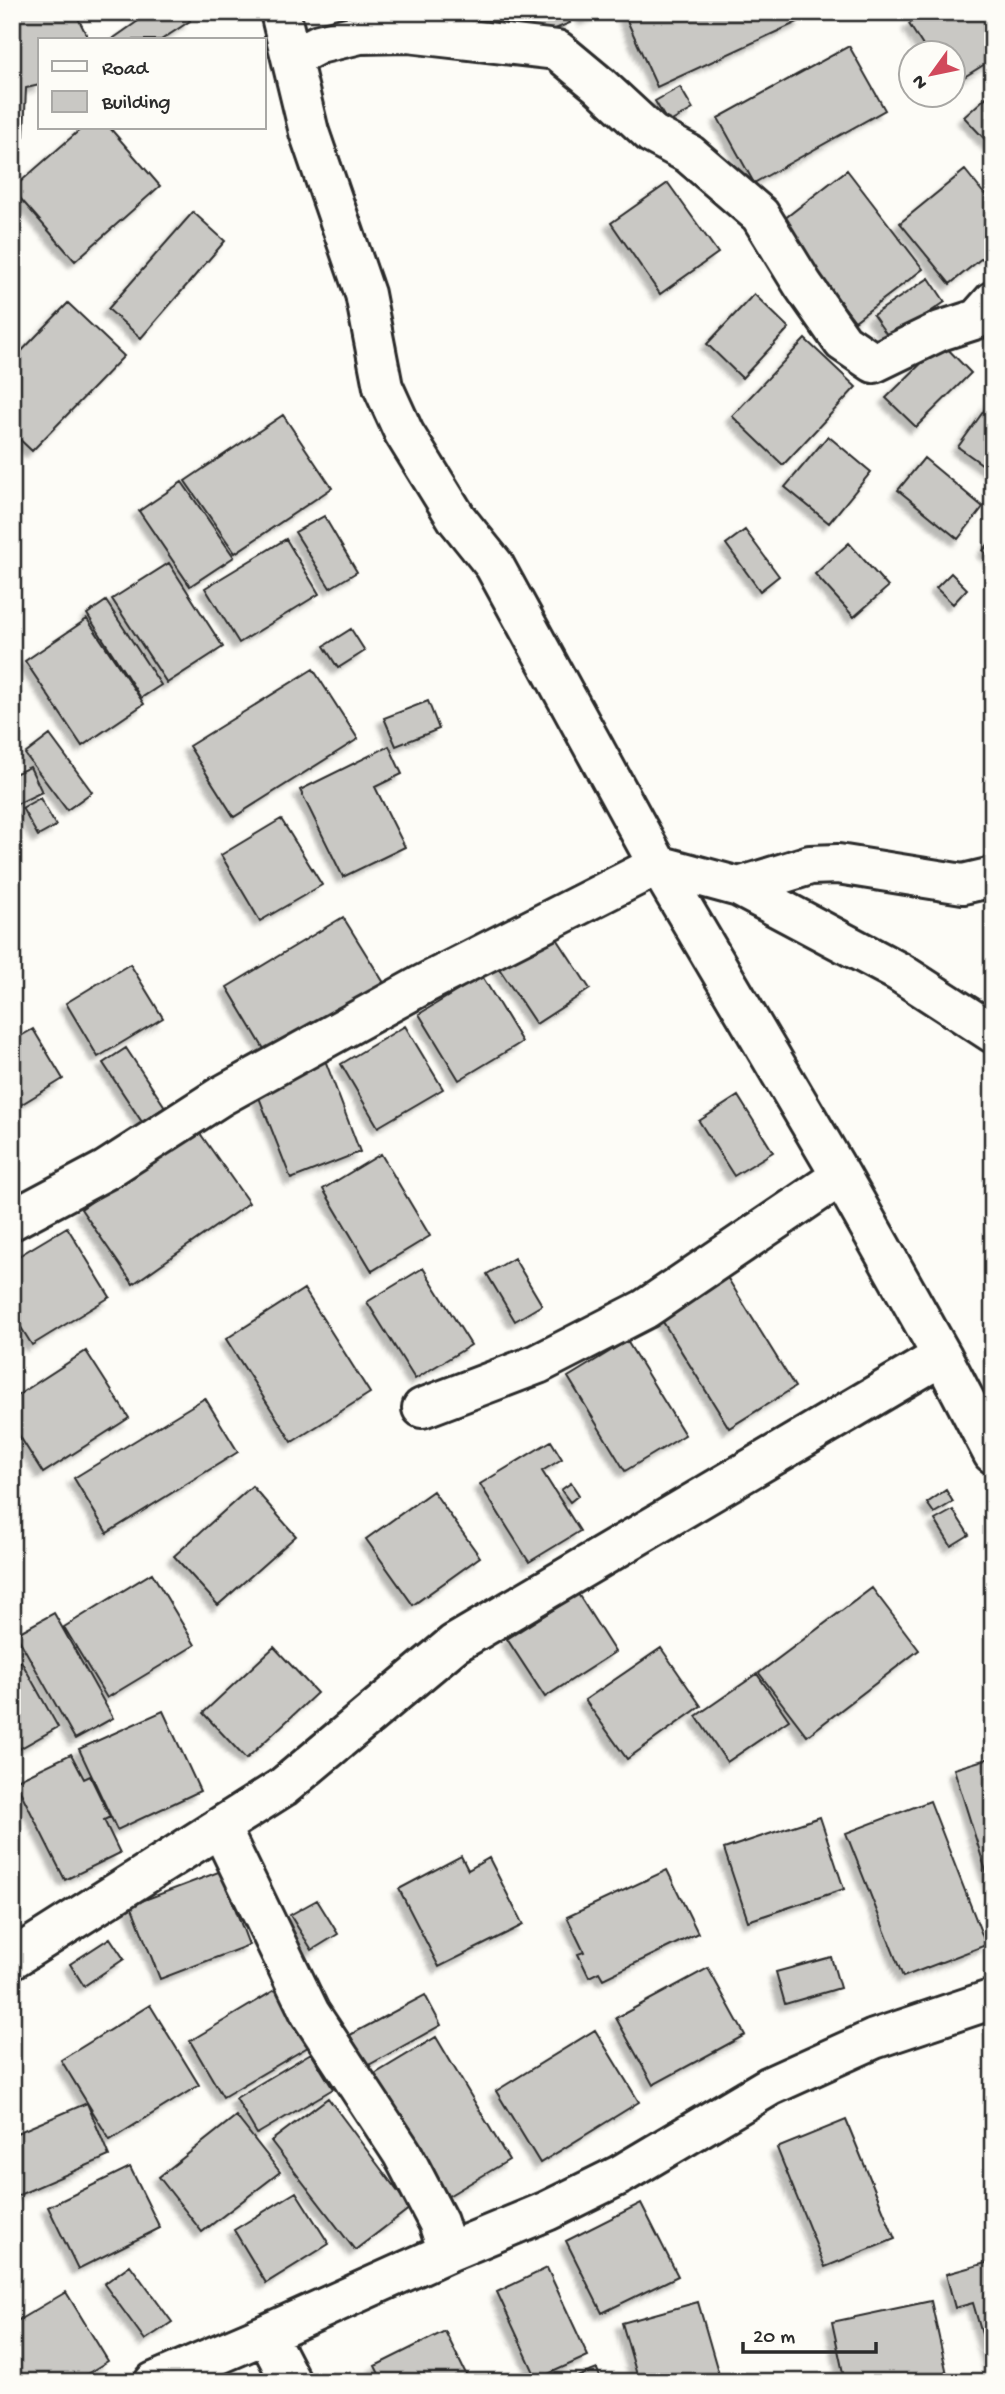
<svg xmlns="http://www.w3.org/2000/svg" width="1005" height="2394" font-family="'Gochi Hand',sans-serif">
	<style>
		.building { fill: #c9c8c4; stroke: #2b2b2b; stroke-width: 2; filter: url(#shadow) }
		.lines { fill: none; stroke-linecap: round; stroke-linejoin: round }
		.minor-casing { stroke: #2b2b2b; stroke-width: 44 }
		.minor { stroke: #fdfcf7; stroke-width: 38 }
	</style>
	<defs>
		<filter id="shadow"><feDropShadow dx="-6" dy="6" stdDeviation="2" flood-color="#0004"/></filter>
	</defs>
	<rect width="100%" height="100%" fill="#fdfcf7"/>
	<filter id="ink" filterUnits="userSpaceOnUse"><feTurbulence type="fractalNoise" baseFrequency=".0143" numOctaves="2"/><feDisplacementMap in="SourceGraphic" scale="14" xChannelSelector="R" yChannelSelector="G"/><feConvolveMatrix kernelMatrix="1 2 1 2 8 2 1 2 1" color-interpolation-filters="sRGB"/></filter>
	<g filter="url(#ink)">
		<path class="building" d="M12,12H75L89,40H40V85L26,88L24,136H12Z
			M151,12H184L190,21L161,40H111Z
			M440,12H482L484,23L443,30Z
			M498,12H566L570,23L540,35L537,28L505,40L494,14Z
			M582,12H601L585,19Z
			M634,12H798L802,20L657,87L625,16Z
			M927,12H993V59L953,84V52H927L909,24Z
			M849,46L885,110L754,183L718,118Z
			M680,87L693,109L668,123L655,101Z
			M993,91V148L964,117Z
			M82,128H110L160,186L75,261L12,189Z
			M847,170L923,269L855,321L779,223Z
			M965,170L993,205V249L950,284L900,223Z
			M668,183L718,253L660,294L611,223Z
			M193,212L225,241L141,338L108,309Z
			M929,278L945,302L890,339L873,315Z
			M754,294L789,328L742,378L707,344Z
			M68,303L124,356L32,451L12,432V361Z
			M805,339L856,387L783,465L732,416Z
			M942,343L971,373L916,427L886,398Z
			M993,398V472L958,447Z
			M283,415L332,488L235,553L185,481Z
			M828,436L871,472L829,523L785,487Z
			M924,458L983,507L958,539L898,490Z
			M182,482L234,557L190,586L139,511Z
			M324,516L357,572L330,588L295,532Z
			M745,530L779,576L760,591L726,544Z
			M993,538V558L983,551Z
			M286,539L319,594L239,643L205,588Z
			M849,543L888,587L854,617L815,574Z
			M169,563L223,647L167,683L112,599Z
			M951,573L967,589L953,604L936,588Z
			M106,601L161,685L141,698L87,614Z
			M87,619L144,704L82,746L25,661Z
			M351,629L365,651L338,668L324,646Z
			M313,669L358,739L234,817L189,746Z
			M428,701L439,729L396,746L384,718Z
			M50,735L92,792L67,810L25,754Z
			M389,746L402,774L375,787L405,847L343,877L300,790Z
			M30,767L42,792L17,804L12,794V775Z
			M40,798L56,826L38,836L22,808Z
			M281,819L322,885L260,921L221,855Z
			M343,917L384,983L267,1054L227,987Z
			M552,931L590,989L536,1024L498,967Z
			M130,964L163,1018L98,1057L66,1003Z
			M482,976L522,1042L459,1080L419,1014Z
			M405,1026L443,1089L378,1127L341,1064Z
			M33,1029L63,1079L12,1110V1041Z
			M126,1048L165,1107L142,1122L103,1063Z
			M325,1060L360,1152L291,1179L255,1087Z
			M738,1096L773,1152L734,1176L699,1121Z
			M197,1129L249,1203L133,1284L81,1209Z
			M381,1154L430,1236L372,1271L323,1189Z
			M67,1227L110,1297L32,1345L12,1313V1260Z
			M514,1258L542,1305L515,1321L487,1274Z
			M423,1268L471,1345L415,1379L367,1302Z
			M722,1269L795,1387L729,1428L655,1309Z
			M304,1289L370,1393L292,1442L226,1339Z
			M627,1341L685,1435L625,1471L568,1377Z
			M86,1351L129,1418L43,1473L12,1424V1399Z
			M205,1398L238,1452L107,1533L74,1478Z
			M551,1441L562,1459L542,1471L580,1531L529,1562L480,1484Z
			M571,1483L579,1495L570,1502L561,1490Z
			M252,1486L296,1536L218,1605L174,1556Z
			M946,1490L953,1502L934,1513L927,1503Z
			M433,1491L480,1557L413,1605L366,1539Z
			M953,1510L969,1535L951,1546L935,1520Z
			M152,1573L195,1645L107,1698L64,1627Z
			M872,1588L919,1650L807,1736L759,1673Z
			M12,1589L20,1606L12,1609Z
			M578,1594L615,1652L545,1697L507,1639Z
			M54,1613L113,1718L75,1739L16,1634Z
			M274,1647L317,1693L246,1759L203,1713Z
			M661,1648L701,1706L627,1759L585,1700Z
			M21,1661L58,1727L12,1753V1666Z
			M757,1674L789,1720L727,1762L696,1716Z
			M163,1711L200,1791L117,1830L79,1749Z
			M71,1754L84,1779L90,1776L110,1817L104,1820L120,1853L65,1880L15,1781Z
			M993,1757V1886L991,1887L954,1769Z
			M930,1801L986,1945L903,1977L846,1833Z
			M820,1817L844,1889L748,1921L724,1849Z
			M461,1856L468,1870L489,1858L523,1925L439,1967L399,1889Z
			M667,1870L698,1933L603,1979L599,1972L589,1977L578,1954L584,1952L567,1917Z
			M221,1871L249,1945L160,1979L131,1905Z
			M317,1900L338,1934L312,1950L290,1915Z
			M110,1938L124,1959L84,1986L70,1964Z
			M831,1957L840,1988L785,2004L776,1972Z
			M708,1968L745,2035L653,2085L616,2018Z
			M280,1987L313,2044L223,2097L190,2041Z
			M425,1995L441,2025L367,2066L350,2035Z
			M150,2005L199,2085L110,2140L61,2060Z
			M595,2030L639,2102L540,2163L496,2091Z
			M436,2037L509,2160L440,2201L368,2078Z
			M311,2053L333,2089L257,2134L236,2098Z
			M328,2098L410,2208L355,2250L271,2141Z
			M87,2103L109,2156L12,2198V2135Z
			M236,2116L280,2172L202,2232L159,2177Z
			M846,2120L895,2239L825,2267L777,2148Z
			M130,2167L160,2228L78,2269L48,2207Z
			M296,2192L329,2244L266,2283L234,2230Z
			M641,2203L678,2276L602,2313L566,2241Z
			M993,2261V2369H992L973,2303L955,2308L946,2274Z
			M130,2265L172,2322L145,2340L104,2284Z
			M547,2268L588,2356L537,2379L497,2292Z
			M66,2292L108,2361L74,2382H16L12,2376V2324Z
			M931,2301L947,2374L913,2382H845L832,2322Z
			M698,2302L721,2382H639L622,2323Z
			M445,2331L470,2382H383L375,2366Z
			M597,2369L602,2382H564Z"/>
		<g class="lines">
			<defs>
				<path id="minor" d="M280,12L309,132L365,294L383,387L404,433L457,519L494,565L658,865L841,1176L942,1356L993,1454
					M292,58L319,44L360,34L408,33L557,50L599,85L652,134L689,154L760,215L803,285L843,342L874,363L940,331L977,319L993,301
					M739,887L810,865L838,864L963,884L993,877
					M12,1220L106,1170L221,1096L422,985L658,865L739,887L899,972L993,1033
					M422,1408L538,1364L645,1309L841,1176
					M220,1827L310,2013L402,2153L438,2222L448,2252
					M12,1959L283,1787L454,1644L942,1356
					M266,2334L291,2382
					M154,2382L266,2334L448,2252L547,2211L620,2175L770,2086L874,2039L993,1999"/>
			</defs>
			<use href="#minor" class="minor-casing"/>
			<use href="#minor" class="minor"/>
		</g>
	</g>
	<rect width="1005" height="2394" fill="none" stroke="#fdfcf7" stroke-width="42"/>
	<rect x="21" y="21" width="963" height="2352" fill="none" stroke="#2b2b2b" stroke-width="2.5" filter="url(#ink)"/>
	<rect x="38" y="38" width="228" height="91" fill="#fdfcf7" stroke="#a9a8a5" stroke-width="2"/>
	<rect x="52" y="61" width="35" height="10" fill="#fdfcf7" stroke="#a9a8a5" stroke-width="2"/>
	<text x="102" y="74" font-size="21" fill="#2b2b2b">Road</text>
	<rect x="52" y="91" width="35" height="21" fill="#c9c8c4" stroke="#a9a8a5" stroke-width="2"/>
	<text x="102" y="108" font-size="21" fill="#2b2b2b">Building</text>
	<g transform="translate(932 74) rotate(237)"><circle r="33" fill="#fdfcf7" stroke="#a9a8a5" stroke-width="2"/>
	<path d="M0-5L12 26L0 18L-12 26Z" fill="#d1495b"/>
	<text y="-10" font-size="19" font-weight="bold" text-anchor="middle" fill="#2b2b2b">N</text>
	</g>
	<path d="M743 2342v10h133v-10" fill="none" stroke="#2b2b2b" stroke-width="3.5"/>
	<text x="753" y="2342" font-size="21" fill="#2b2b2b" stroke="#fdfcf7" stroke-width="5" paint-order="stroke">20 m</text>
</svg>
